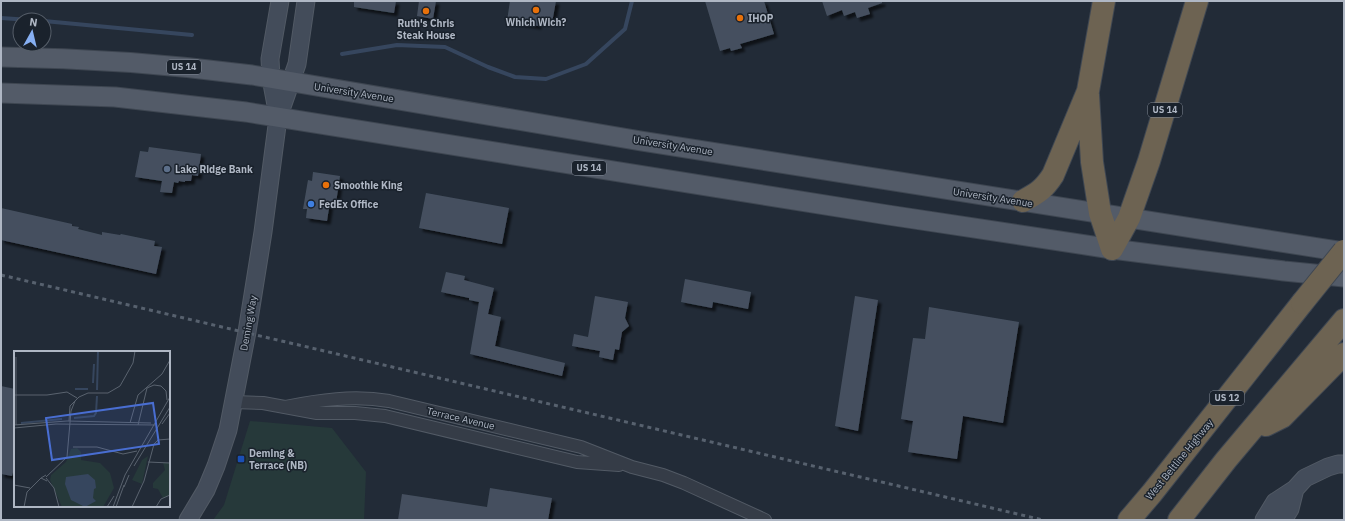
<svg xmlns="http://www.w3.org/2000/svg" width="1345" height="521" font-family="'IBM Plex Sans',sans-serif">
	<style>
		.green { fill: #26393a }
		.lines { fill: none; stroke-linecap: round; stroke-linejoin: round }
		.stream { stroke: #36465e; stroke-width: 4 }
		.building { fill: #45505f; filter: url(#shadow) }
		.street-casing { stroke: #525a65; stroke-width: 14 }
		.secondary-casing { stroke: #525a65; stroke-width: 19 }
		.primary-casing { stroke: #3e4651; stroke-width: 21 }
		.highway-casing { stroke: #3f4752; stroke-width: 24 }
		.street { stroke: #353c47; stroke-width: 12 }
		.secondary { stroke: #434c5a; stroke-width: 17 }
		.primary { stroke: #535b68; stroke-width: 19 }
		.highway { stroke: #6d6352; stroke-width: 22 }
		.rail { stroke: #57616e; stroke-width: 3; stroke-dasharray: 4 4; stroke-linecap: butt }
		.highway-bridge-casing { stroke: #3f4752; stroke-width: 24; stroke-linecap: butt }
		.highway-bridge { stroke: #6d6352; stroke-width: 22 }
		.food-dot { fill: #e8710a; stroke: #1a222c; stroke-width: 1.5 }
		.service-dot { fill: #5c6f8a; stroke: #1a222c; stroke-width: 1.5 }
		.shop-dot { fill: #3f7fe0; stroke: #1a222c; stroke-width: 1.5 }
		.transit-dot { fill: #1a4fb4; stroke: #1a222c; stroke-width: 1.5 }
		.labels { text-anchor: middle; stroke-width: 3; stroke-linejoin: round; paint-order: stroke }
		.shield { fill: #1a222c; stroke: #828a96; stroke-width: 1 }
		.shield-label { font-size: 9px; font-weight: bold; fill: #afb7c4 }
		.poi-label { font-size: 10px; font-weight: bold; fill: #afb7c4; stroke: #1a222c; text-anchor: start }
		.street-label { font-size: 10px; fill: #afb7c4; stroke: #1a222c }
		.inset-river { fill: none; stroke: #36465e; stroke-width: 2 }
		.inset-road { fill: none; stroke: #5a636f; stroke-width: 1 }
		.view { fill: #496ed2; fill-opacity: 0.15; stroke: #496ed2; stroke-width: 2 }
		.inset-edge { fill: none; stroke: #afb7c4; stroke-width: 2 }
	</style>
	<defs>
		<filter id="shadow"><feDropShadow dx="3.5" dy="3.5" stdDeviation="1" flood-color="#0009"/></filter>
	</defs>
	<rect width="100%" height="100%" fill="#222b37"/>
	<path class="green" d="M250,421L332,428L366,472L364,520H213L224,505Z"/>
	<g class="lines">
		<path class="stream" d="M1,18L30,20
			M44,21L192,35
			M342,54L397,45L445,47L488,67L515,77L546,79L586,64L625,29L632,1"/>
	</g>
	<path class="building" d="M354,1H396L394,13L354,7Z
		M419,1H436L433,19L417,16Z
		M510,1H556L552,23L538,21V26L507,21Z
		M705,1H764L774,34L740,44L742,48L731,51L730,48L720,51Z
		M822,1H882V3L868,8L870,14L857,18L855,12L844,16L842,10L827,16Z
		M149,147L201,154L198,176L192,175L191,181H185V182L179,181L178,183L174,182L172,193L160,192L162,181L135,177L140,151L148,152Z
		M313,172L340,176L336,203L330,202L327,221L306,218L307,209H303L308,180L312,181Z
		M426,193L509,208L502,244L419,228Z
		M1,208L72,224V226L79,227L78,229L102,235V232L120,235L121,234L155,241L154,246L162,247L156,274L1,240Z
		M446,272L465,276L464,280L494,288L488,314L501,317L495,346L565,363L562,376L470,354L479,302L469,300V298L441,292Z
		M685,279L751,292L748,309L713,302L712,308L681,302Z
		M595,296L628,302L625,318L629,326L622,332L619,350L615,349L613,360L599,357L600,351L572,346L574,334L588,337Z
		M855,296L878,300L858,431L835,426Z
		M929,307L1019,322L1003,423L963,416L957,459L908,452L913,421L901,419L913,338L925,339Z
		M1,386L15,389V465L12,476L1,474Z
		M490,488L552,498L548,520H398L402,494L487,507Z"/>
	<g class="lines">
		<defs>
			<path id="street" d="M233,402L263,403L317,413H355L385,416L577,462L619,465
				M285,407C319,400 354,395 389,401L581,447L632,467L663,475L684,483L765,520"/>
			<path id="secondary" d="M278,116L271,78L270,59L280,1
				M188,520L206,490L216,466L228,430L247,332L263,232L278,118L297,64L306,1
				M1264,520L1275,502L1295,489L1305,478L1328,467L1338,464H1344
				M1283,520L1290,509L1295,489"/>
			<path id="primary" d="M1,57C85,58 168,64 252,75L641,141L1344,252
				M1,93L115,97L246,112L888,215L1112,249L1284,271L1344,277"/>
			<path id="highway" d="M1088,95L1092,162L1100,213L1112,249
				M1023,201C1038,193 1044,189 1053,175L1088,91L1104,1
				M1112,249L1129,218L1149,161L1197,1
				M1266,425L1282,417L1344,354
				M1129,520L1152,493L1302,303
				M1179,520L1226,460L1344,320"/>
		</defs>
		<use href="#street" class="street-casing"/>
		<use href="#secondary" class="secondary-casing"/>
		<use href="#primary" class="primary-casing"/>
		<use href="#highway" class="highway-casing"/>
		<use href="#street" class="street"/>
		<use href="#secondary" class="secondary"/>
		<use href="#primary" class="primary"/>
		<use href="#highway" class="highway"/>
		<path class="rail" d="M1,275L1043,520"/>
		<defs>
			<path id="highway-bridge" d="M1302,303L1344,251"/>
		</defs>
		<use href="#highway-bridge" class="highway-bridge-casing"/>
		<use href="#highway-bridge" class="highway-bridge"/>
	</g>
	<g class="food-dot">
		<circle cx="536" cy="10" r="4"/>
		<circle cx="426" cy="11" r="4"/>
		<circle cx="740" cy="18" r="4"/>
		<circle cx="326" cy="185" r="4"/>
	</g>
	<circle class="service-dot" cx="167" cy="169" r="4"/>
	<circle class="shop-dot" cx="311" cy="204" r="4"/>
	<rect class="transit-dot" x="237" y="455" width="8" height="8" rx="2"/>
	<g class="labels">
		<g class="shield">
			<rect x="167" y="60" width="34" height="14" rx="3"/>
			<rect x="1148" y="103" width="34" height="14" rx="3"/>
			<rect x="572" y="161" width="34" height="14" rx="3"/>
			<rect x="1210" y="391" width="34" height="14" rx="3"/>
		</g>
		<g class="shield-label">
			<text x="184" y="70">US 14</text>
			<text x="1165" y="113">US 14</text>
			<text x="589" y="171">US 14</text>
			<text x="1227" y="401">US 12</text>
		</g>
		<g class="poi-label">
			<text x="748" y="22">IHOP</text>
			<text x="536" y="26" text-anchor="middle">Which Wich?</text>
			<text x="426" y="27" text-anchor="middle">Ruth's Chris<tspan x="426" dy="12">Steak House</tspan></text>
			<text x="175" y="173">Lake Ridge Bank</text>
			<text x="334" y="189">Smoothie King</text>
			<text x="319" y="208">FedEx Office</text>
			<text x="249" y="457">Deming &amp;<tspan x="249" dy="12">Terrace (NB)</tspan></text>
		</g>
		<g class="street-label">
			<text transform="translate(354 92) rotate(9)" y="4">University Avenue</text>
			<text transform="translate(673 145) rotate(9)" y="4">University Avenue</text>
			<text transform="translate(993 197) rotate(9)" y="4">University Avenue</text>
			<text transform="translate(248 323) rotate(-80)" y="4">Deming Way</text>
			<text transform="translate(461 418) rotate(13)" y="4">Terrace Avenue</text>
			<text transform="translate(1179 459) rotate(-51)" y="4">West Beltline Highway</text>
		</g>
	</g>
	<g transform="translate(14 351)">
		<rect width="156" height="156" fill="#222b37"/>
		<path d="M63,97L67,101V109L86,112L96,122L100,137L89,156H48L36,129L37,124L52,111L57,98ZM134,105L128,133L118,129L128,109ZM149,112H156V144L149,147L144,138L139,137V132L151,119Z" fill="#26393a"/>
		<path d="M74,123L81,129L82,137L80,138L79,147L82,150L71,156L57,149L51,133L52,126Z" fill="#36465e"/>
		<path class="inset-river" d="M79,32L80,13M61,38H74M83,39L84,0M60,67L80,65L82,62L83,45M7,72L48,68"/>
		<path class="inset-road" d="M0,44H33L53,41L63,47M55,70L56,55L65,46L74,42H94L106,35L119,12L121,0M116,72L124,44L148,23L156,9M148,73L156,62M0,74L53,70L137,72M2,74V6M124,74L133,37L140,34L147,35L152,40L153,49M0,77L42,73L141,74M59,96H83L109,103L123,100M134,111L156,112M120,115L156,56M32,124L27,127L33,130M32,126L53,106L57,60L61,50M32,127L40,137L45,156M0,134L16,137M110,136L115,124M10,156L13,141L27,127M93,156L100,145M99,156L111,124L156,46M102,156L110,134M118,156L130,130L140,93L144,89L156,88M142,156L147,148L156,144"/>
		<path class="view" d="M139,52L145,93L38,109L32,67Z"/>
		<rect width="156" height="156" class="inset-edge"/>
	</g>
	<rect width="1345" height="521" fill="none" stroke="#afb7c4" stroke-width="4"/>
	<g transform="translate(32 32) rotate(8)"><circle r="19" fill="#1a222c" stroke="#565e69"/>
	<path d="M0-3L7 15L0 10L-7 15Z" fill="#86aff2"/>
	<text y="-6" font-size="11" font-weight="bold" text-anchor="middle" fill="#afb7c4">N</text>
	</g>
</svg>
